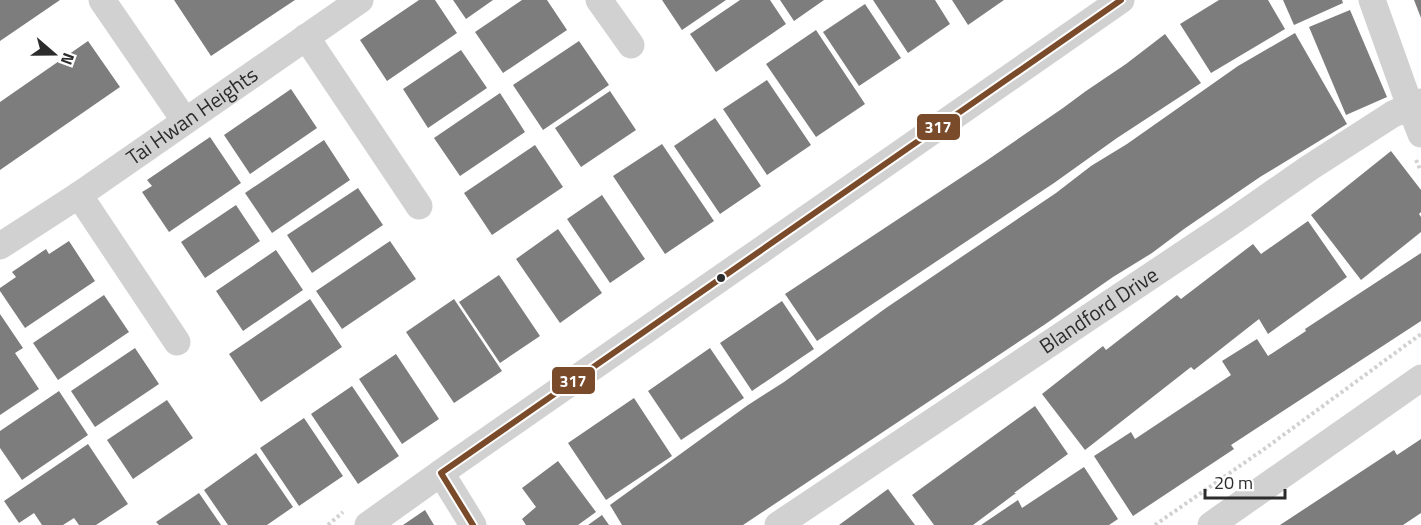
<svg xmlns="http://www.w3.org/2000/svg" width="1421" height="525" font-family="'Titillium Web',sans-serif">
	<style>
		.building { fill: #7d7d7d }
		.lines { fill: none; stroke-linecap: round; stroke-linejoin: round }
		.path { stroke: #d1d1d1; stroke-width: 4; stroke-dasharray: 3 3; stroke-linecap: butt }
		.minor { stroke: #d1d1d1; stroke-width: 27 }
		.bus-1-casing { stroke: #fff; stroke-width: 10 }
		.bus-1 { stroke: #7a4b2a; stroke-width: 6 }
		.bus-dot { fill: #2c2c2c; stroke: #fff; stroke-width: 2 }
		.labels { text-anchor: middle; stroke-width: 6; stroke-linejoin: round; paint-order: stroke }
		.street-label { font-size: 21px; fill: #2c2c2c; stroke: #fff }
		.line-badge { stroke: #fff; stroke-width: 2 }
		.badge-label { font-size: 16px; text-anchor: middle; font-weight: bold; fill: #fff }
	</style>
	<rect width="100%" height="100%" fill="#fff"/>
	<path class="building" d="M0,0H60L0,41Z
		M174,0H295L211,56Z
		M419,0H435L457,33L387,81L360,40Z
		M453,0H493L466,19Z
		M522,0H547L567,30L503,73L475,32Z
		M662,0H726L682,30Z
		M740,0H770L786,24L716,72L690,34Z
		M780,0H824L794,21Z
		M873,0H935L950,24L908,53Z
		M952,0H1004L968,25Z
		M1219,0H1268L1285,29L1211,73L1180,24Z
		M1283,0H1342L1343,3L1294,25Z
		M1414,0H1421V18Z
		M865,4L901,58L859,86L823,32Z
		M1350,10L1387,97L1346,115L1309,27Z
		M816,30L865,104L816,137L766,64Z
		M1295,33L1347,124L1260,177L1184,229L1152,253L1113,277L1044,325L743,525H622L610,505L748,405L784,382L886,308L1056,193L1091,166L1127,144L1238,66Z
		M1165,34L1201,83L1117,138L1054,183L817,341L785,294L986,161L1063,108L1086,91L1126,64Z
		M88,41L120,87L0,170V102Z
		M579,41L609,85L543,130L513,85Z
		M461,50L487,88L428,128L403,89Z
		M767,80L811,145L767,175L723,109Z
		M291,89L317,128L250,174L224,135Z
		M610,91L636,130L581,167L555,128Z
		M500,93L525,132L460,176L434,138Z
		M715,118L761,186L720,214L674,146Z
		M210,137L241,183L169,232L142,192L152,186L147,180Z
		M324,140L350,180L272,233L245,193Z
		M662,144L714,221L665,254L613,176Z
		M535,145L563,187L492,235L464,193Z
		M1391,151L1421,190V212L1419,214L1421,217V232L1361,280L1311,215Z
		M358,188L383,225L312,273L287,235Z
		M602,195L645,259L610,283L567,219Z
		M236,205L260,241L205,278L181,242Z
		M1308,221L1347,277L1268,334L1259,319L1194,370L1191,367L1085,450L1042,394L1103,346L1106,350L1177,295L1181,299L1253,244L1261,254Z
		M558,229L602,293L560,323L516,259Z
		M69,241L95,281L25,328L0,291V288L16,277L12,272L46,249L49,254Z
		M390,241L416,279L342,329L316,291Z
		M276,250L303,290L243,331L216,291Z
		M1421,253V321L1231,445L1234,449L1133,516L1094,456L1131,432L1135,439L1231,375L1222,361L1257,339L1268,356L1306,331L1305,329Z
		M499,275L540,336L500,363L459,302Z
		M104,295L129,332L58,380L33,343Z
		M310,299L342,347L261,402L229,354Z
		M454,299L502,371L454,403L406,332Z
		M782,301L814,349L752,391L720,343Z
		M0,314L23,348L15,353L39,389L0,415Z
		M135,348L159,384L95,427L71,391Z
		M710,348L744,398L681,440L648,391Z
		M396,354L439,419L402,444L359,379Z
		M352,386L399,456L358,484L311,414Z
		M59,391L88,435L22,480L0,448V431Z
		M634,398L672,456L606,500L568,443Z
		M167,400L193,438L133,479L107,440Z
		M1035,406L1068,454L1014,493H1016L973,525H934L912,495Z
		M304,418L343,476L299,506L260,448Z
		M1421,439V513L1403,525H1280L1394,450L1397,455Z
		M88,444L128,504L96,525H79L74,518L63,525H42L34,513L19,523L4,501Z
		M256,453L293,507L267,525H228L204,490Z
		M558,461L596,512L578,525H526L522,519L536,507L522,488Z
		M1084,467L1118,519L1109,525H981L1018,500L1022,508Z
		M888,489L915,525H839Z
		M199,493L221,525H159L156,522Z
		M425,510L434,525H403Z
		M602,515L609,525H588Z"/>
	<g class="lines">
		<path class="path" d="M1416,160L1421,171
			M328,525L343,512
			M1155,525L1267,447L1421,334"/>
		<g class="minor">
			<path d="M102,0L185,121"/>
			<path d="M599,0L631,45"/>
			<path d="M1372,0L1410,106L1421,134"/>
			<path d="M306,37L419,206"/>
			<path d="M79,195L177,342"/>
			<path id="s1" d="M0,246L79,195L360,0"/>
			<path d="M441,473L473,525"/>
			<path d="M368,525L459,460L1121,0"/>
			<path id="s2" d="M778,525L1230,223L1309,168L1393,114L1421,102"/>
			<path d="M1211,525L1421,378"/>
		</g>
		<defs>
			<path id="bus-1" d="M473,525L441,473L1121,0"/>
		</defs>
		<use href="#bus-1" class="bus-1-casing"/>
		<use href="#bus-1" class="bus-1"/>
	</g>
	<circle class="bus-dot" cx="721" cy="278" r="5"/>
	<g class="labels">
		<g class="street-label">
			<text dy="7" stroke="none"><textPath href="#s1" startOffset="232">Tai Hwan Heights</textPath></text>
			<text dy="7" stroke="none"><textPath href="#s2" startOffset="386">Blandford Drive</textPath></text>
		</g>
	</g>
	<g class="line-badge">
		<rect x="916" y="113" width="45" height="28" rx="6" fill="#7a4b2a"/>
		<rect x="551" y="366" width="45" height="29" rx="6" fill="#7a4b2a"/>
	</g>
	<g class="badge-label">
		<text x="938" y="133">317</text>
		<text x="573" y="387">317</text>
	</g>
	<g transform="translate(54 54) rotate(110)" stroke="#ffffff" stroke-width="4.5" paint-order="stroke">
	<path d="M0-4.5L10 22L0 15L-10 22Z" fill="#2c2c2c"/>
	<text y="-9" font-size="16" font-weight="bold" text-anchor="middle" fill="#2c2c2c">N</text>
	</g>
	<path d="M1205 489v9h80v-9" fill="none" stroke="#2c2c2c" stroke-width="3"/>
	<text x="1214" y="489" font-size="18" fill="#2c2c2c" stroke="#ffffff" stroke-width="4.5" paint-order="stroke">20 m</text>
</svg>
